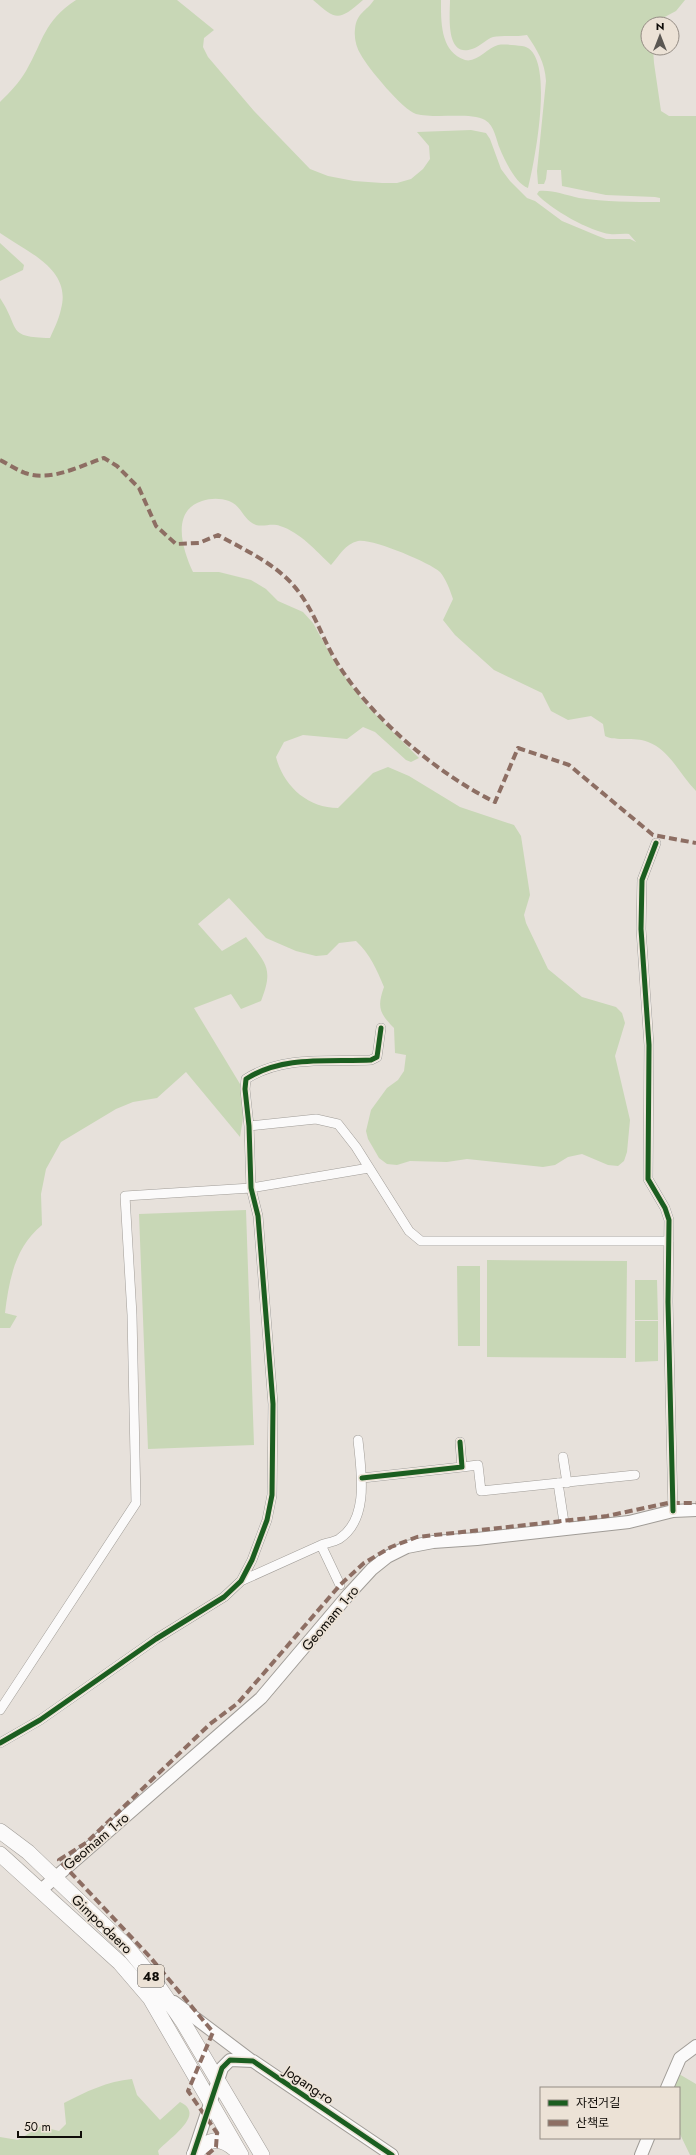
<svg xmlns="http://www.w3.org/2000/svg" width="696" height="2155" font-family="Jost,'Noto Sans KR',sans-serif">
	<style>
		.green { fill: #c8d7b6 }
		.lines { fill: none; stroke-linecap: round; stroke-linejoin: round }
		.minor-casing { stroke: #a09c97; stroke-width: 10 }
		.tertiary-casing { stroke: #a09c97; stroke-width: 14 }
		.primary-casing { stroke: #a09c97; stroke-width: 16 }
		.minor { stroke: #fbfafa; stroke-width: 9 }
		.tertiary { stroke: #fbfafa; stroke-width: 12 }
		.primary { stroke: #fbfafa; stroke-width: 15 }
		.quiet { stroke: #8d6e63; stroke-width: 4; stroke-dasharray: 8 4; stroke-linecap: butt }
		.cycleway-casing { stroke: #ece2d6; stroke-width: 8 }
		.cycleway { stroke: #1b5e20; stroke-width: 5 }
		.labels { text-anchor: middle; stroke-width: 3.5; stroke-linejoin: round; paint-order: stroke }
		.shield { fill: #ece2d6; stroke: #514c46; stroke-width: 1 }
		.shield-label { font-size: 13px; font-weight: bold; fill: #0f0c08 }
		.street-label { font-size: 14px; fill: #0f0c08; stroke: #ece2d6 }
	</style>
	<rect width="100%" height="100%" fill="#e7e1db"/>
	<path class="green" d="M76,0H177L214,30L204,38L203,47L208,57L254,111L310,169L328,176L354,181L382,183H397L411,179L423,169L430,159L429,146L417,132L471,130L486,133L490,139L501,169L510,181L527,198L535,201L562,221L598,236L606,239H630L636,242L629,234C623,233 616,235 610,234C591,232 550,209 537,194L539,191C554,190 564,195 579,198C605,202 633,202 660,202V198L655,197L606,195L562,186L561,170H547L546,179L544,184H538L537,171L546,81C545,62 537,50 527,35C517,37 501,35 493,37C486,39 480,47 472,49C445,58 450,15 450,0H685L676,11L659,20L658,24H648V48H653L654,63L661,111L669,116H696V791C680,775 670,750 648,742C634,736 616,742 605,736L603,724L591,716L568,720L551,711L542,693L494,670L455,635L443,620L453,599C450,590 446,579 440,572C429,562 371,538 358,541C345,544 339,556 331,565C316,551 300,532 280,526C272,523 264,527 256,525C243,520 242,506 229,501C220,498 211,498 202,501C170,511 183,551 193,572H219L251,580L266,589L278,601L303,612L313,623L335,663L365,704L419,758L411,762L406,760L375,732L363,727L347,739L303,735L284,742L276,757C283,785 307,808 338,808L373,773L388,767L409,776L460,807L514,825L521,836L530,895L524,915L526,923L548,969L582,997L616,1007L622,1013L625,1023L615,1056L630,1120L627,1152L624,1161L618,1166L608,1165L582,1154L568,1157L555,1165L543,1167L467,1159L447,1162L410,1161L397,1165L387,1164L379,1158L368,1139L366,1131L371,1110L387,1088L398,1080L404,1071L406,1055L395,1053L394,1028C379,1013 377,1007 384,987C377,970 370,954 356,941L339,943L327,955L316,956L296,951L266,938L229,898L198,924L222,951L246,937C266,964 274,968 261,1001L241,1009L231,994L194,1008L240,1084L244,1112L240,1137L186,1072L157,1098L133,1102L116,1109L61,1142L46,1169L41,1194L42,1225C15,1247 9,1280 5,1313L17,1316L10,1328H0V298C21,330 6,337 50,338C54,329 59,319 61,309C72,269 27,252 0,233V102C10,92 19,83 26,71C44,40 43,22 76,0Z
		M313,0H363C338,22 336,20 313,0Z
		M374,0H441C441,21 440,52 465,60C477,63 487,48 498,45C504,44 515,45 522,46C557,50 534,165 528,188C516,184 505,161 500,149C496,140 495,126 485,120C470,112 435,119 416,114C403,110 368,68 361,55C356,47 354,38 355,29C357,12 366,12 374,0Z
		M0,243L24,265L23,270L0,281Z
		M246,1210L254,1445L148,1449L139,1214Z
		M487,1260L627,1261L626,1358L487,1357Z
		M457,1266H480V1346H458Z
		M635,1280H657L658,1320H635Z
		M635,1321H658V1361L635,1362Z
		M679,2074L696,2084V2155H690L679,2132V2088H673Z
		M132,2079L137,2095L160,2120L180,2102C208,2115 166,2140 158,2151L159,2155H0V2137L18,2140L46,2123L51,2129L59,2131L66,2124L64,2103C85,2092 108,2081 132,2079Z"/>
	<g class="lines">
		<defs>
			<path id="minor" d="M656,843L642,880L641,929L649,1045L648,1179L665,1208L669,1220L668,1302L673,1511
				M249,1126L316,1119L338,1124L356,1147L409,1231L421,1241H669
				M563,1457L567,1483
				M462,1467L478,1465L481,1491L635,1475
				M362,1478L462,1467L460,1442
				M558,1483L565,1529
				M321,1545C326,1543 334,1542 339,1539C370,1519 361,1470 358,1440
				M241,1581L321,1545L340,1585
				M0,1710L136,1503L132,1315L125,1196L251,1188L369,1168
				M0,1743L40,1720L156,1639L224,1597L241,1581L252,1560L267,1520L272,1495L273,1404L258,1216L251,1188L249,1126L245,1089L246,1079C283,1055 330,1062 371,1060L377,1057L381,1028"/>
			<path id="tertiary" d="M41,1890L261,1698L349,1594L372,1569L387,1557L407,1547L433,1542L477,1539L629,1522L673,1511L696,1510
				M174,2002L252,2061
				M667,2088L680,2058L696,2046
				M193,2155L222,2068L230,2060L253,2061L392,2155
				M641,2155L648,2138"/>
			<path id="primary" d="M0,1831L28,1852L127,1947L154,1980L183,2022L262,2155
				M0,1854L120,1963L150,1998L241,2155
				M194,2155C209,2137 220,2136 237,2151"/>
		</defs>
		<use href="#minor" class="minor-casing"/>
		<use href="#tertiary" class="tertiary-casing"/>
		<use href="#primary" class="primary-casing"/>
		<use href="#minor" class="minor"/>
		<use href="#tertiary" class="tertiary"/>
		<use href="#primary" class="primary"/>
		<path class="quiet" d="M0,460C8,464 17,470 25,473C52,482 79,466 104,458L117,466L139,488L156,526L176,544L199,543L218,535C243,549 274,563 293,585C313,607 321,636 336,661C369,716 437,774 495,802L518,748L569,765L653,835L696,843
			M207,2155L216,2147L217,2133L188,2091L213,2032L150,1957L59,1860L86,1843L210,1724L238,1703L340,1585L364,1563L391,1547L417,1537L607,1516L668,1503H696"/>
		<defs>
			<path id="cycleway" d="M656,843L642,880L641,929L649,1045L648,1179L665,1208L669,1220L668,1302L673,1511
				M362,1478L462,1467L460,1442
				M0,1743L40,1720L156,1639L224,1597L241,1581L252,1560L267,1520L272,1495L273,1404L258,1216L251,1188L249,1126L245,1089L246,1079C283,1055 330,1062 371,1060L377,1057L381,1028
				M193,2155L222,2068L230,2060L253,2061L392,2155"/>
		</defs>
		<use href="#cycleway" class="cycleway-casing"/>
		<use href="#cycleway" class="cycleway"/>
	</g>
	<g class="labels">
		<rect class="shield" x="138" y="1965" width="26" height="22" rx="3"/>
		<g class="shield-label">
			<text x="151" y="1981">48</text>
		</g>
		<g class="street-label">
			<text transform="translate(330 1618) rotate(-50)" y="5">Geomam 1-ro</text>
			<text transform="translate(96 1841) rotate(-40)" y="5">Geomam 1-ro</text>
			<text transform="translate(102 1924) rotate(44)" y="5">Gimpo-daero</text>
			<text transform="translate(309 2085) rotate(34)" y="5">Jogang-ro</text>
		</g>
	</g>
	<rect x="540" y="2087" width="140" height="52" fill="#ece2d6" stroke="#948c84"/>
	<rect x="548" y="2100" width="20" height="6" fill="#1b5e20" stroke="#948c84"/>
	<text x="576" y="2107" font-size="12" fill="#0f0c08">자전거길</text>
	<rect x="548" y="2120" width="20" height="6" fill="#8d6e63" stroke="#948c84"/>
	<text x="576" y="2127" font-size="12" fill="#0f0c08">산책로</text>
	<g transform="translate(660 36)"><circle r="19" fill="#ece2d6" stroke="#948c84"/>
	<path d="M0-3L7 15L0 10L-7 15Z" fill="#5b5752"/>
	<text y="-6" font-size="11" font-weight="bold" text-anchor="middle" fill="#0f0c08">N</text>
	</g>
	<path d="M18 2131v6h63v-6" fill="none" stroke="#0f0c08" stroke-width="2"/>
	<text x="24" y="2131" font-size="12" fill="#0f0c08" stroke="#ece2d6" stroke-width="3" paint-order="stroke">50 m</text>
</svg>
